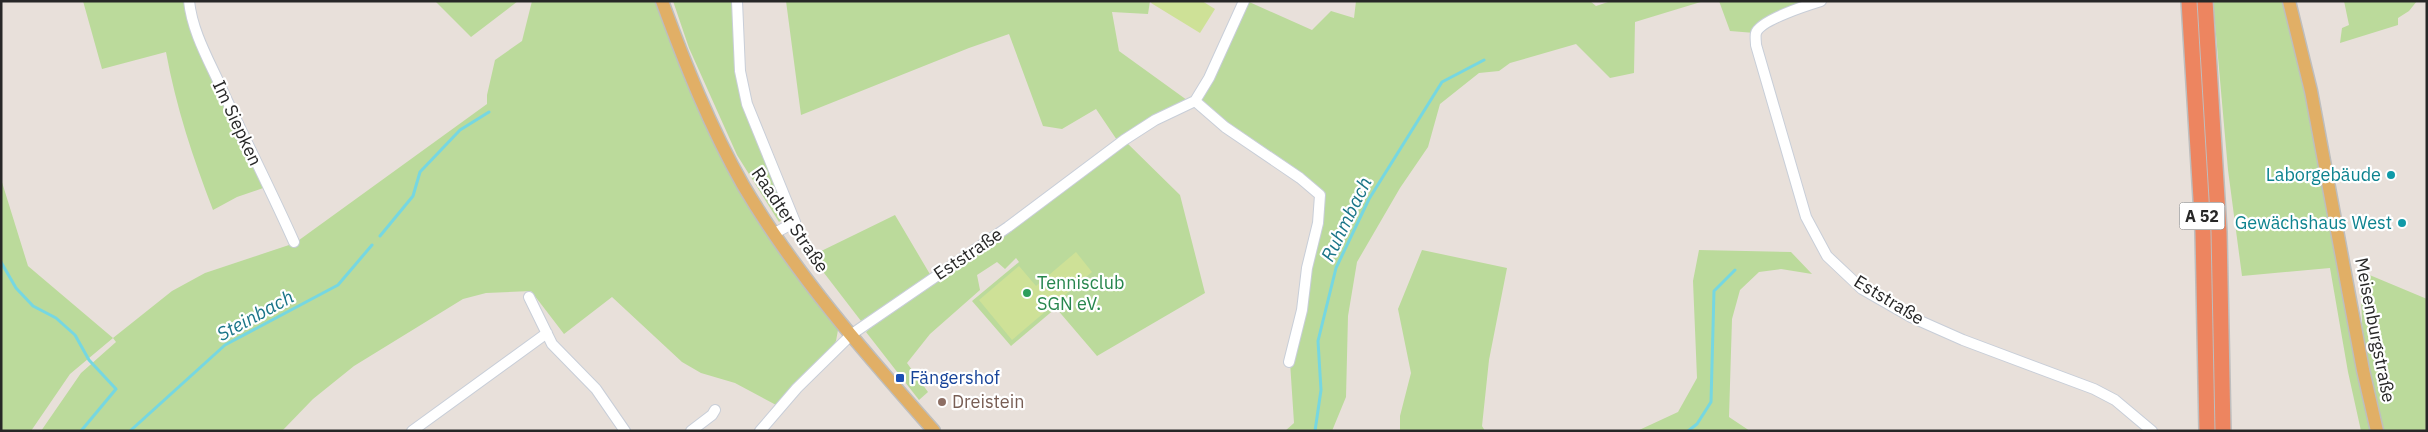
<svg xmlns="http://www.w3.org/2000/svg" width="2428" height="432" font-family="'IBM Plex Sans',sans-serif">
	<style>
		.green { fill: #bbda9b }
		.pitch { fill: #cee197 }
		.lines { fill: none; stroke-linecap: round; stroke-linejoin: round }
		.stream { stroke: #76d7e1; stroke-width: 3 }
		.minor-casing { stroke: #c8ced8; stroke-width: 12 }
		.major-casing { stroke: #bebebe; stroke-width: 15 }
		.highway-casing { stroke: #bebebe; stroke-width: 18 }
		.minor { stroke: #fff; stroke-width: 10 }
		.major { stroke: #e1af66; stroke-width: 12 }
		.highway { stroke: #ed8560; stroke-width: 15 }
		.culture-dot { fill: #0f9aa8; stroke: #fff; stroke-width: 2 }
		.leisure-dot { fill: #2e9e5b; stroke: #fff; stroke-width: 2 }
		.transit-dot { fill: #1a4fb4; stroke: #fff; stroke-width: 2 }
		.education-dot { fill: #8d6e63; stroke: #fff; stroke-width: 2 }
		.labels { text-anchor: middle; stroke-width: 4.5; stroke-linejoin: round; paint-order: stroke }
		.shield { fill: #fff; stroke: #686868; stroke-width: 1 }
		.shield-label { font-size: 16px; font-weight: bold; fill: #272727 }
		.street-label { font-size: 18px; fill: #272727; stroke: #fff }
		.culture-label { font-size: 18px; fill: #0d838f; stroke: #fff; text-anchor: end }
		.leisure-label { font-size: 18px; fill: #27864d; stroke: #fff; text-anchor: start }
		.transit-label { font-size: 18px; fill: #164399; stroke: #fff; text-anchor: start }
		.education-label { font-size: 18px; fill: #785e54; stroke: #fff; text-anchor: start }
		.water-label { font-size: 19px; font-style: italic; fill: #1a7588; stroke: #fff }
	</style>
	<rect width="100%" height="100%" fill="#e8e0da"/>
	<path class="green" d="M83,1H188L266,187L237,197L213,210C193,158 176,107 166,52L102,69Z
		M435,1H518L471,37Z
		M532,1H656L676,51L718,143L838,330L836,341L830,350L778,406L735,383L701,373L682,362L612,297L564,334L531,291L486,293L463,299L354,366L313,399L282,431H41L81,373L116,342L113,338L70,374L31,431H1V179L28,266L113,338L172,291L205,273L295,243L487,104V95L495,60L522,41Z
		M673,1H735L739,70L787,215L779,222L737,155L689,48Z
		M786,1H1150L1148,14L1112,12L1119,51L1191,103L1119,143L1096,109L1062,129L1043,126L1009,34L969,48L801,115Z
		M1247,1L1312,30L1331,11L1354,18L1356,1H1590L1596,6L1611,1H1704L1635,22L1634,73L1610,78L1576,44L1510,63L1499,71L1479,73L1440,104L1428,147L1400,188L1357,262L1348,316L1346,397L1332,431H1285L1294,423L1290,362L1321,195L1197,101Z
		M1719,1H1820L1755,33L1730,31Z
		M2213,1H2288L2376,431H2361L2348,372L2330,268L2242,276L2228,170Z
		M2344,1H2417L2409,11L2398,18V25L2340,43L2342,28L2349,25Z
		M1125,141L1180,195L1205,293L1097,356L1056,308L1011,346L972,301L1019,262L1016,258L1005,269L997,262L977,275L980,290L930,334L907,363L928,392L919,400L866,332L885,315Z
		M895,215L931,276L861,321L811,256Z
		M1422,250L1507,268L1489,360L1482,426L1485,431H1400V416L1411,373L1398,309Z
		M1699,250L1791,252L1812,274L1781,269L1759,272L1740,290L1732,319L1729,417L1750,431H1637L1678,412L1697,378L1693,281Z
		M2360,271L2427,299V431H2378L2364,371Z"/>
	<path class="pitch" d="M1152,1H1202L1215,9L1200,33L1151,3Z
		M1076,252L1092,272L1012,340L979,300L1019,266L1036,286Z"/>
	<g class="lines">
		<path class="stream" d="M380,236L413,196L420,172L460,130L489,112
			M1,262L16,288L33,306L56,318L75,335L89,360L116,389L81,431
			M130,431L225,345L338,285L372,245
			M1315,431L1321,390L1318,341L1336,268L1369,199L1442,82L1484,60
			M1688,431L1697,424L1711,402L1714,291L1735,270"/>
		<defs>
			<path id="minor" d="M189,1C192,30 207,57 219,83C243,136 270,188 294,242
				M737,1L740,71L747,104L795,222L775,233
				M1821,1C1808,5 1760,20 1756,33C1755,36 1756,42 1756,45L1806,217L1827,256L1862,289L1911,317L1963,340L2094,389L2115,400L2152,431
				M1195,101L1225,127L1300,178L1320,195L1318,223L1307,268L1302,310L1289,362
				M529,297L552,344L596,389L625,431
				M412,431L547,333
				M691,431L712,415L715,410
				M760,431L797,388L852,334L1008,227L1124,140L1155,120L1195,101L1209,78L1244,1"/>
			<path id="major" d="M662,1C685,64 710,127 743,185C795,274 866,354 934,431
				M2289,1L2311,91L2363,370L2377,431"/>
			<path id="highway" d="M2189,1L2203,232L2207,431
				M2205,1L2219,232L2223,431"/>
		</defs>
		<use href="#minor" class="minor-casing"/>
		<use href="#major" class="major-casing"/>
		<use href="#highway" class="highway-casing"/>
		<use href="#minor" class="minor"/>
		<use href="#major" class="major"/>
		<use href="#highway" class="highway"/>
	</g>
	<g class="culture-dot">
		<circle cx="2391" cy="175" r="5"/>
		<circle cx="2402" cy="223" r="5"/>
	</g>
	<circle class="leisure-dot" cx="1027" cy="293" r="5"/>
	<rect class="transit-dot" x="895" y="373" width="10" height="10" rx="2.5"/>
	<circle class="education-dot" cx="942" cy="402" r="5"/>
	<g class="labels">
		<rect class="shield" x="2179.5" y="202.5" width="45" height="27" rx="4"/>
		<g class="shield-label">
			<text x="2202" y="222">A 52</text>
		</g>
		<g class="street-label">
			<text transform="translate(237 123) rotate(65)" y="6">Im Siepken</text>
			<text transform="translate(790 220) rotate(56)" y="6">Raadter Straße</text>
			<text transform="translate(968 254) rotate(-34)" y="6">Eststraße</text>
			<text transform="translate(1889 300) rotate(31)" y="6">Eststraße</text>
			<text transform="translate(2375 330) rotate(79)" y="6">Meisenburgstraße</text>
		</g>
		<g class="culture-label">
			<text x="2381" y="181">Laborgebäude</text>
			<text x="2392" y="229">Gewächshaus West</text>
		</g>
		<g class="leisure-label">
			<text x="1037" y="289">Tennisclub<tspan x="1037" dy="21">SGN eV.</tspan></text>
		</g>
		<g class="transit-label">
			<text x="910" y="384">Fängershof</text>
		</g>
		<g class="education-label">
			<text x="952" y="408">Dreistein</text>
		</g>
		<g class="water-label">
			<text transform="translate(1346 219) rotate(-64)" y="7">Ruhmbach</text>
			<text transform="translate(255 315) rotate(-29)" y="7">Steinbach</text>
		</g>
	</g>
	<rect width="2428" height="432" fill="none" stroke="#272727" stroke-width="5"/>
</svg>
